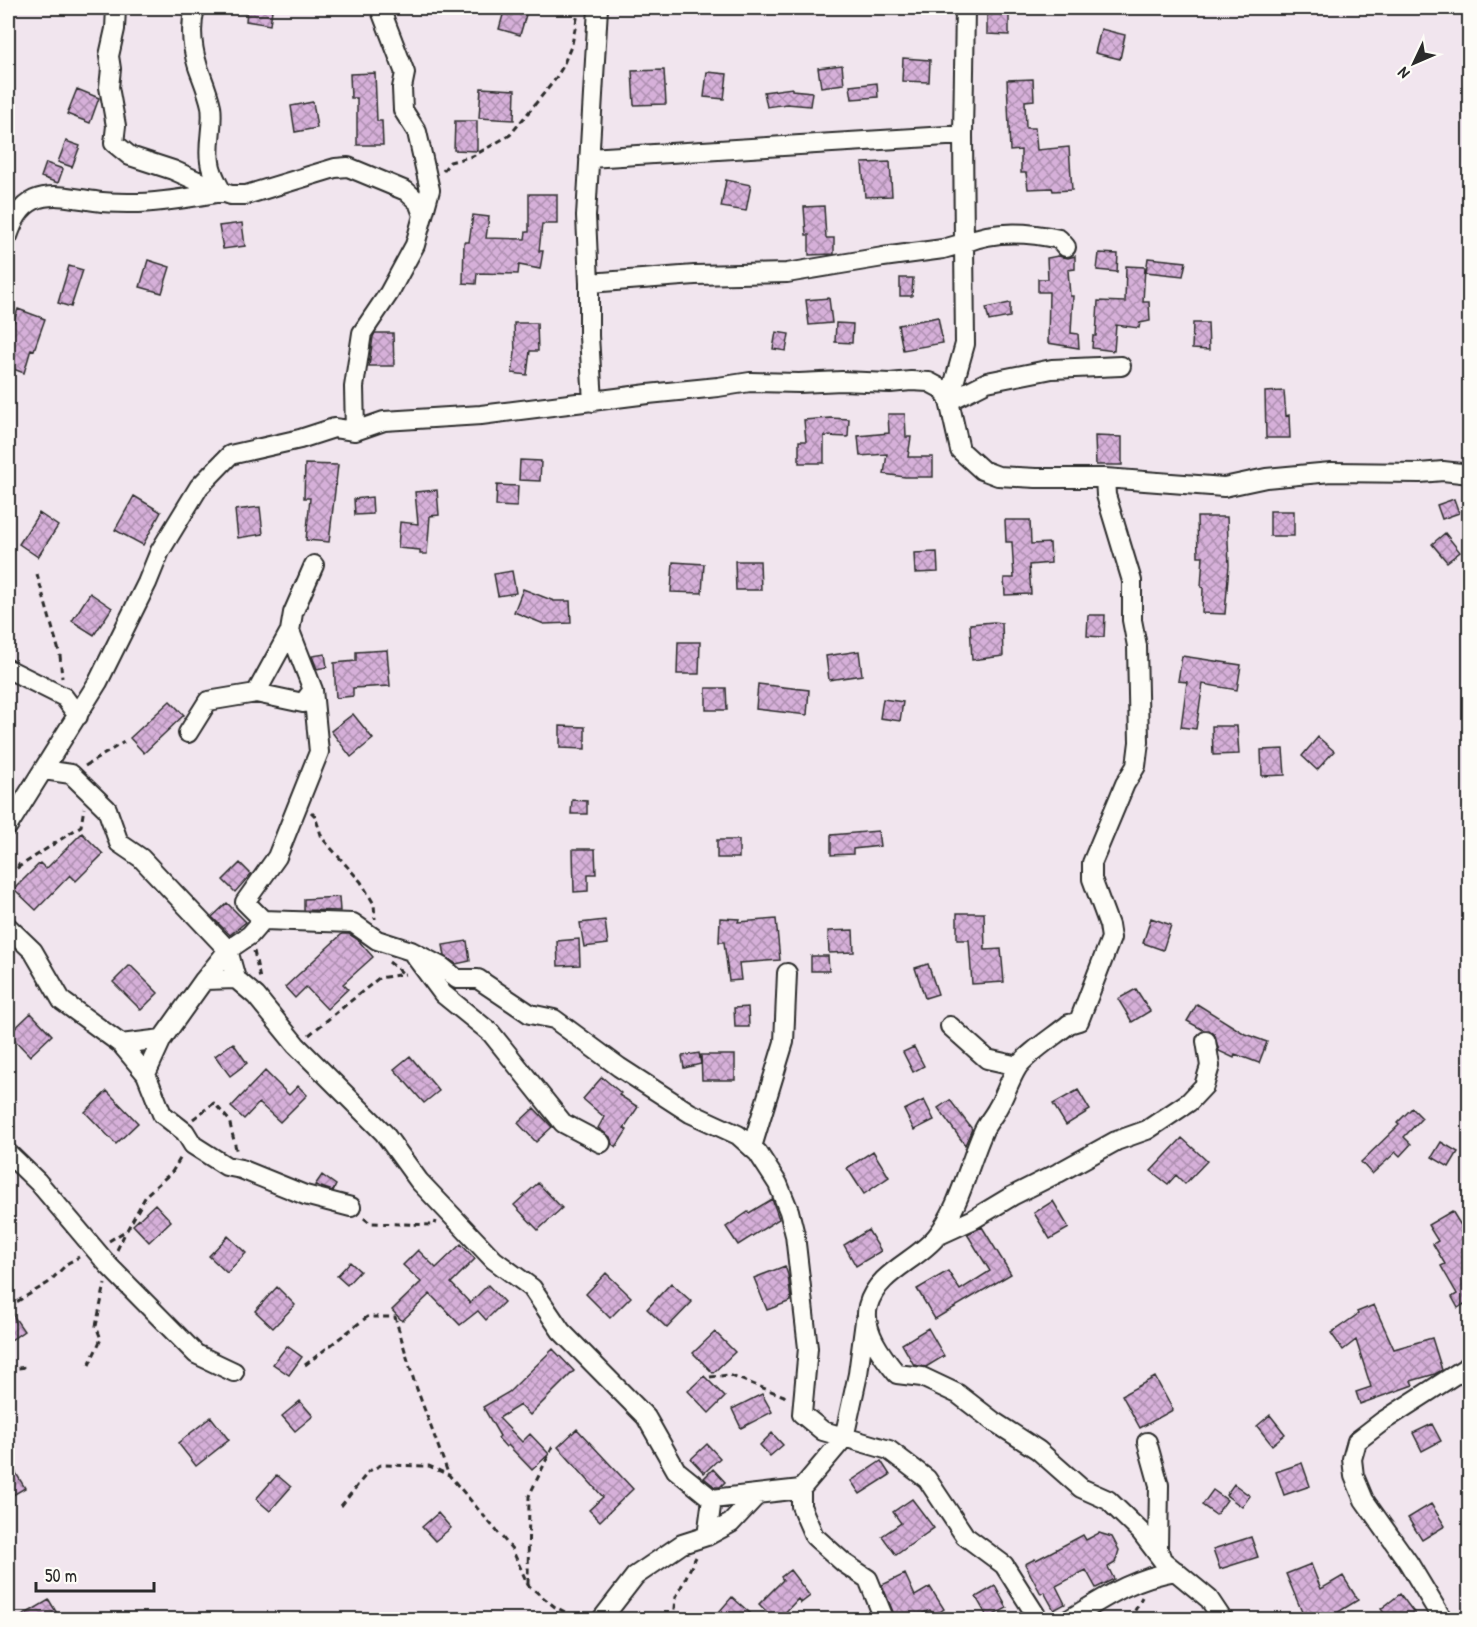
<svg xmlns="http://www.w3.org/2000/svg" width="1477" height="1627" font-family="'Patrick Hand',sans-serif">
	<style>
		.building { fill: url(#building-cross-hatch); stroke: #2b2b2b; stroke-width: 1.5 }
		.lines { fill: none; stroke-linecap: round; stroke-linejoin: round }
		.minor-casing { stroke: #2b2b2b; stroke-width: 22 }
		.path { stroke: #2b2b2b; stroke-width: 3; stroke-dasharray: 6 4.5; stroke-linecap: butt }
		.minor { stroke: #fdfcf7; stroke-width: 18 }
	</style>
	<defs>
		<pattern id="building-cross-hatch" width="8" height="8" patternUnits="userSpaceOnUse" patternTransform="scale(1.5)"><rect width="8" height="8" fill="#d6b0d9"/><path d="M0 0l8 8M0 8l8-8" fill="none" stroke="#ae8fb0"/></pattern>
	</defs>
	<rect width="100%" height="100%" fill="#f1e5ee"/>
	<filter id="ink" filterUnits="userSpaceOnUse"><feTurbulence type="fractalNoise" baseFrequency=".0167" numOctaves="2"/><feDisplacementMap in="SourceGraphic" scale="12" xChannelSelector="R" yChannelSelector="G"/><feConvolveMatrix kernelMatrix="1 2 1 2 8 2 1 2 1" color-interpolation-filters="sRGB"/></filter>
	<g filter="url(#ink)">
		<path class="building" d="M247,8L272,10L270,25L246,21Z
			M505,8H528L520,35L499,29Z
			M987,8H1009V35L987,34Z
			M1101,29L1125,35L1120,59L1095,53Z
			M903,58L930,60L929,82L902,81Z
			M842,65L844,84L821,87L818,68Z
			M664,70L666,104L634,105L632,71Z
			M707,72L727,74L724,99L704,97Z
			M375,73L377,121H382L383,145H357V98H351L350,74Z
			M1033,79L1034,100L1025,101L1026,128H1035L1037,150L1069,147L1072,190L1053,191L1052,188L1028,189L1026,173H1021V150L1010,151L1007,80Z
			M877,83L878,97L852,99L850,86Z
			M481,88L515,90L514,120L479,118Z
			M792,88V90L812,92L810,106L787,104L767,107L764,92Z
			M77,89L99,98L90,123L67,114Z
			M313,102L317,128L295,132L291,106Z
			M455,121H477V151L454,150Z
			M66,141L80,146L72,167L58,162Z
			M890,162L892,196L865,197L862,163Z
			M46,163L63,169L58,183L41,177Z
			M726,180L751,185L746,211L721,207Z
			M529,194H557V224H542L539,251H543L540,269L519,265L518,274L477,273L476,284L463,283L464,242H469L473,215L489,217L486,238L525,239L526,232H529Z
			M824,206L826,238H834V254L809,255V235H806L804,207Z
			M242,223L245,246L223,249L219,226Z
			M1099,253L1118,254L1117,272L1097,270Z
			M1058,256L1068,258L1075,256V269L1068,270L1070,296H1073L1071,333L1078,334L1079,348L1048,343L1049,292H1038V279H1048L1047,258Z
			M1148,258L1186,262L1183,276L1146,272Z
			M148,260L170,267L162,293L140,287Z
			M69,266L83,270L71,307L58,303Z
			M1126,266L1145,267L1143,302H1149L1150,321L1140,323L1139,328L1116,325L1114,351L1092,348L1093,336H1096L1098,301L1125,302Z
			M900,278H913L912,296H900Z
			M829,298L832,323L809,325L806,300Z
			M1010,303V317L989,321L986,308Z
			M18,309L45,319L34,350L31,349L24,373L8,367V338Z
			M938,317L943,343L903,350L898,325Z
			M514,323H537L538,351H530L527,375L512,373L515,353Z
			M836,323L853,324L852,343L835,342Z
			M1193,323H1208L1209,350L1192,349Z
			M776,332L789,334L786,351L773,349Z
			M375,333H393L394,366H369L373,337Z
			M1284,391L1286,416L1289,415L1290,438H1266L1265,392Z
			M888,414H905L906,437H911L908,457H933V477H905L884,474L887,454L860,456L858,436L889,433Z
			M830,418L849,419L848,437L824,436V463H799V441H806L804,420Z
			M1095,436L1122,437V465H1096Z
			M520,460L541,461L540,481L519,480Z
			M305,464L338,465L329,542L306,540L310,498H304Z
			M497,485L518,486L517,507L496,506Z
			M437,490L439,515L430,516L427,554H420V550L398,548L400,522L418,524L415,492Z
			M134,496L161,512L143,545L115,530Z
			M372,497L373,514L355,515L354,499Z
			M1454,499L1459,513L1442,519L1437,505Z
			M260,507L263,534L238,538L235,510Z
			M1270,511H1294V536H1270Z
			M39,513L58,526L38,557L19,544Z
			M1197,517H1227L1229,565L1225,614L1202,613L1203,588L1201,587L1203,556H1198Z
			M1005,520H1030L1031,544L1050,543L1051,563L1029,565L1031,594L1005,595L1004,578H1014L1012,542H1006Z
			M1445,533L1460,552L1447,562L1432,544Z
			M937,552L938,572L915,573L914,553Z
			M735,561H760L761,590H736Z
			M673,562L704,564L702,593L671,592Z
			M512,571L516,593L498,596L494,574Z
			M523,589L554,601H570L571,623L544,624L514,612Z
			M90,593L112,608L94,635L72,621Z
			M1088,615H1105L1104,637L1087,636Z
			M994,622L1002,623L1003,656L972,660L970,624Z
			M678,642H700L699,674H677Z
			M387,650L390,686L353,688V696L336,698L334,663L356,661V652Z
			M859,651L862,675L829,680L826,656Z
			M325,654L327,667L317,669L312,656Z
			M1182,656L1241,665L1237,690L1203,684L1196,729L1181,727L1187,682L1178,681Z
			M758,684L809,690L807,715L756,709Z
			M706,688H726L727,710H706Z
			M883,699L903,702L900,721L880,718Z
			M170,701L184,715L144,753L130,738Z
			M353,714L373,739L351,757L331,731Z
			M560,726L585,727V749L560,748Z
			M1212,726H1237L1239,754L1213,755Z
			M1318,737L1334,751L1317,770L1302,756Z
			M1283,749L1285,775L1262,776L1261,750Z
			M572,800L587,801V814H571Z
			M878,831L880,846L853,849V854L831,855V835Z
			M82,833L103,854L76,881L70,875L36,910L14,889L40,863L46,869Z
			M717,840H739V858H717Z
			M573,849H595L596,874H588V891L574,892Z
			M240,863L251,874L235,892L223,880Z
			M339,897L340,911L304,910V899Z
			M227,903L246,922L230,935L212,917Z
			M957,913H984L985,950L1001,949L1004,982L972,984L969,940H957Z
			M720,918L739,919L738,922L776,919L780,960L739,963L741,980L729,981L724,942H719Z
			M1151,918L1171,925L1163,950L1143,943Z
			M605,920L608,944L584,947L580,923Z
			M853,930L854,952L829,953L828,931Z
			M342,934H349L357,939L373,957L343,984L348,989L327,1009L306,987L295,998L285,987Z
			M579,939L580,965L558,966L557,941Z
			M467,941L470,961L456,964L445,956L443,945Z
			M811,956H828L829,971H811Z
			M928,964L938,994L925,998L915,968Z
			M130,965L158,993L141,1010L113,982Z
			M1136,989L1150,1011L1132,1022L1118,999Z
			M1197,1004L1245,1034L1267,1042L1259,1063L1235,1054L1234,1058L1219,1051L1214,1034L1209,1030H1203L1187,1021Z
			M748,1007L749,1027H735L734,1008Z
			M31,1013L52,1035L30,1056L9,1034Z
			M233,1043L247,1063L230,1076L215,1056Z
			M914,1047L924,1066L913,1072L903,1052Z
			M699,1053L701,1064L684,1068L682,1056Z
			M701,1055H735V1080H702Z
			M410,1056L439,1091L424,1103L394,1069Z
			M265,1071L289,1095L298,1086L307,1095L280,1122L259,1103L244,1119L231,1107Z
			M602,1077L621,1093L619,1095L638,1107L624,1128L627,1130L616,1147L612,1144L610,1137L598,1128L604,1117L583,1099Z
			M1078,1090L1090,1110L1066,1125L1053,1104Z
			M107,1091L138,1123L116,1144L85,1112Z
			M924,1100L934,1120L914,1130L904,1110Z
			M950,1100L972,1129L965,1145L938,1108Z
			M534,1108L552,1127L536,1142L518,1123Z
			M1412,1108L1422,1118L1404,1137L1411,1144L1400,1156L1396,1152L1372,1174L1361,1162L1399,1125L1397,1123Z
			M1182,1138L1207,1161L1185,1184L1176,1175L1168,1184L1151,1171Z
			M1441,1142L1458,1152L1449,1167L1432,1157Z
			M873,1151L889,1177L864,1194L847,1168Z
			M322,1175L336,1185L333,1191L315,1185Z
			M538,1183L562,1208L538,1230L514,1205Z
			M772,1199L779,1219L738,1245L726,1227L748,1212L749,1213Z
			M1053,1201L1069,1228L1050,1239L1034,1213Z
			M155,1204L171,1221L149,1242L133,1225Z
			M1452,1211L1470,1240V1314L1464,1304L1458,1308L1452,1297L1457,1294L1441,1266L1445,1264L1433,1244L1438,1241L1428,1225Z
			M982,1227L1011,1274L935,1319L917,1289L948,1271L960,1290L990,1271L967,1234Z
			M868,1230L881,1251L856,1266L844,1245Z
			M228,1236L246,1253L227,1273L209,1256Z
			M461,1244L475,1259L451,1283L470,1303L488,1285L504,1302L486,1320L478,1311L460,1325L430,1294L402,1321L392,1310L421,1282L403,1265L418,1250L436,1268Z
			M350,1262L360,1271L347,1285L337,1276Z
			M785,1266L788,1275L791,1301L767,1310L754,1278Z
			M606,1273L631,1297L610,1318L586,1294Z
			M671,1283L692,1302L667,1328L647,1309Z
			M277,1287L295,1305L273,1328L255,1311Z
			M1374,1305L1394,1349L1432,1338L1442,1370L1435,1374L1411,1381L1413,1385L1360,1404L1356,1392L1371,1387L1356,1340L1343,1350L1331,1333L1358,1314L1357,1312Z
			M8,1308L24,1331L8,1342Z
			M928,1328L944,1356L926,1367L914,1365L902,1344Z
			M715,1332L735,1352L713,1373L693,1353Z
			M287,1346L302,1357L289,1375L273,1364Z
			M553,1349L574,1371L530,1415L520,1405L499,1418L522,1442L530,1434L549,1454L532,1470L508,1445L506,1447L498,1438L500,1436L483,1407L509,1392Z
			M704,1376L725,1397L709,1413L688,1391Z
			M1155,1377L1173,1410L1140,1428L1122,1395Z
			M762,1394L772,1412L741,1428L732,1409Z
			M300,1401L313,1416L295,1431L282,1416Z
			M1270,1415L1285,1434L1272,1445L1257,1426Z
			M211,1417L229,1440L196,1466L178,1443Z
			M1432,1424L1441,1441L1422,1451L1413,1433Z
			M577,1429L633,1489L600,1521L589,1510L603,1497L558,1447Z
			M772,1433L783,1445L770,1456L760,1445Z
			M707,1444L720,1458L704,1473L691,1459Z
			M8,1460L25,1488L8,1498Z
			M881,1461L890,1475L860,1494L851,1481Z
			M1302,1463L1310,1486L1284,1495L1276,1472Z
			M713,1469L725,1482L720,1487H715L704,1478Z
			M277,1475L291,1487L270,1511L256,1499Z
			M1234,1484L1250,1496L1242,1507L1226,1495Z
			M1213,1490L1227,1500L1216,1515L1202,1505Z
			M912,1499L934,1528L896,1555L882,1536L901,1523L893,1512Z
			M1431,1504L1445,1526L1422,1540L1408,1518Z
			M438,1513L451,1528L435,1541L422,1527Z
			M1099,1533L1112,1537L1119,1550L1115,1563L1108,1567L1114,1579L1096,1588L1086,1570L1056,1586L1065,1604L1054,1610L1044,1592L1041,1594L1025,1564L1035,1559L1036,1560L1083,1535L1086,1540Z
			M1251,1537L1258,1557L1220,1569L1213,1549Z
			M1311,1564L1321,1589L1343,1576L1358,1600L1335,1614L1338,1620H1307L1302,1612L1286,1574Z
			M790,1570L810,1596L801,1603L798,1599L778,1620H775L759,1604L783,1580L781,1577Z
			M905,1574L915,1596L930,1587L944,1609L934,1616L930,1610L908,1620H894L893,1612L882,1585Z
			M995,1586L1007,1608L988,1618L976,1597Z
			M1400,1594L1415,1614L1408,1620H1389L1381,1609Z
			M732,1597L758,1620H712Z
			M49,1600L61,1620H15Z"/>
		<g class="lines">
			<defs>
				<path id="minor" d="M195,8C190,27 192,48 198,67C203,81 208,92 211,106C214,125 207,143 210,162C211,173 217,182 222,192L231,195H246L335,168L348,167L406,191L418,202L423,215
					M589,158L963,135
					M8,236C13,222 19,207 34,200C54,191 81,200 102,202C115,203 127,203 139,203C167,202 195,197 222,192L173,170L130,156L114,143L116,126L109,87L111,69L109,56L115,29L116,8
					M589,283L695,275L787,273L883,257L943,249L964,243L963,135L965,8
					M949,401L965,344L964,243C994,230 1028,232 1059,239L1066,247
					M949,401L987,382L1052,369L1121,366
					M593,402L589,336V283L586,216L598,8
					M355,431L354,387L362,333L389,293L415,245L430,190L417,132L403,110L402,88L405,73L380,8
					M1105,478L1106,495L1132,581V620L1137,646L1139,742L1136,766L1125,784L1092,863V879L1109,925L1111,938L1079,1021L1069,1024C1056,1035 1025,1055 1017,1068C1009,1081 1005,1096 997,1109C993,1117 986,1124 983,1132C968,1166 960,1206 937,1236C917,1261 877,1272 868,1306C862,1330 882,1356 897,1374L922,1377L958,1394L993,1421L1038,1450L1081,1488L1108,1500L1141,1532L1163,1561L1209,1599L1223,1620
					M8,669L64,697L78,716
					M256,693L303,703L313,690
					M188,733L208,701L256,693L290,631L293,613L314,565
					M44,770L71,774L107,809L119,843L141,858L228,950L236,979L256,996L296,1045L384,1133L419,1181L438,1201L494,1260L532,1288L561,1331L646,1417L676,1470L712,1499L801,1489
					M8,826L98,682L147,583L160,551L199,487L230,455L300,439L334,428L355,431L384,421L481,415L648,394L718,387L750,382L799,383L842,381L890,383L911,381L929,382L944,390L949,401L960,450L982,470L998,476L1036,478H1105L1224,487L1266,478L1331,472L1420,473L1443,471L1470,474
					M263,920L245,902L277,857L319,752L313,690L290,631
					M8,927L33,951L62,1001L121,1044L146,1074L162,1114L185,1132L193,1145L226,1166L241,1169L305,1195L351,1207
					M414,955L443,994L491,1033L563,1123L601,1143
					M204,980L228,950L250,935L263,920L353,923L377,940L411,951L442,967L457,979H478L530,1014L554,1019L619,1067L690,1113L738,1135L758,1153L778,1184L789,1211L795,1235L808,1348L802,1414L823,1431L889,1450L927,1479L965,1536L1004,1565L1039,1620
					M950,1026L987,1059L1018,1066
					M121,1044L162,1039
					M146,1074L162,1039L204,980L236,979
					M752,1147L784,1042L787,973
					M8,1153L38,1182L109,1266L196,1354L234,1372
					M937,1236L972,1220L1012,1196L1058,1173L1116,1141L1147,1130L1189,1102L1204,1086L1210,1066L1206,1041
					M865,1321L858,1374L844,1438L801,1489V1506L814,1536L844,1563L868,1579L883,1616L882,1620
					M1147,1442L1159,1485L1158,1549L1161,1557
					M707,1536L712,1499
					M601,1620L635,1576L682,1544L707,1536L731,1523L758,1494
					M1068,1620C1106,1597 1130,1579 1176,1571
					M1443,1620L1408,1562L1364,1500L1354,1476L1352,1459L1357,1441L1383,1421L1470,1365"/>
			</defs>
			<use href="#minor" class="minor-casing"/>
			<path class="path" d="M443,171L450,162L473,156L510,135L554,81L562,68L572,44L579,8
				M37,574L60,655L62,678
				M85,766L124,742
				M311,812L315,816L322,838L361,882L374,904L375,919
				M8,859L19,865
				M8,874L81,826L84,808
				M254,951L260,979
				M389,962L404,974
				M309,1035L379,978L405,974
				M193,1119L214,1103L229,1120L237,1153
				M364,1218L370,1223L435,1225L436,1221
				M109,1241L127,1230L147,1194L172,1172L181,1157
				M117,1250L126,1231
				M8,1307L48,1283L68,1263L79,1257
				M89,1365L101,1339L96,1326L105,1284
				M305,1365L367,1317H395L414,1381L448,1473
				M8,1369L27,1367
				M710,1377L729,1375L784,1396L788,1400
				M341,1506L369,1471L381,1465L429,1466L449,1475L512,1549L528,1585L555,1607L581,1620
				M528,1584L529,1496L554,1444
				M674,1620L676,1597L696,1557
				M1130,1620L1142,1597"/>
			<use href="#minor" class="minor"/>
		</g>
	</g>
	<rect width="1477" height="1627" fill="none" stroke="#fdfcf7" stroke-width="30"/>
	<rect x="15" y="15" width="1447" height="1597" fill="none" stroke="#2b2b2b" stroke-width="2" filter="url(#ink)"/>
	<g transform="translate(1414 63) rotate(226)" stroke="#fdfcf7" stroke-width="4.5" paint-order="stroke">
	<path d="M0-4.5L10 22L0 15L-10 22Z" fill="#2b2b2b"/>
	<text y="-9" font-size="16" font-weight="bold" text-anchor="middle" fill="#2b2b2b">N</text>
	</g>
	<path d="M36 1582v9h118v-9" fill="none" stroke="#2b2b2b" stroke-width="3"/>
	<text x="45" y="1582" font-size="18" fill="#2b2b2b" stroke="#fdfcf7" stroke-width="4.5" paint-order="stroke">50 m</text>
</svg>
